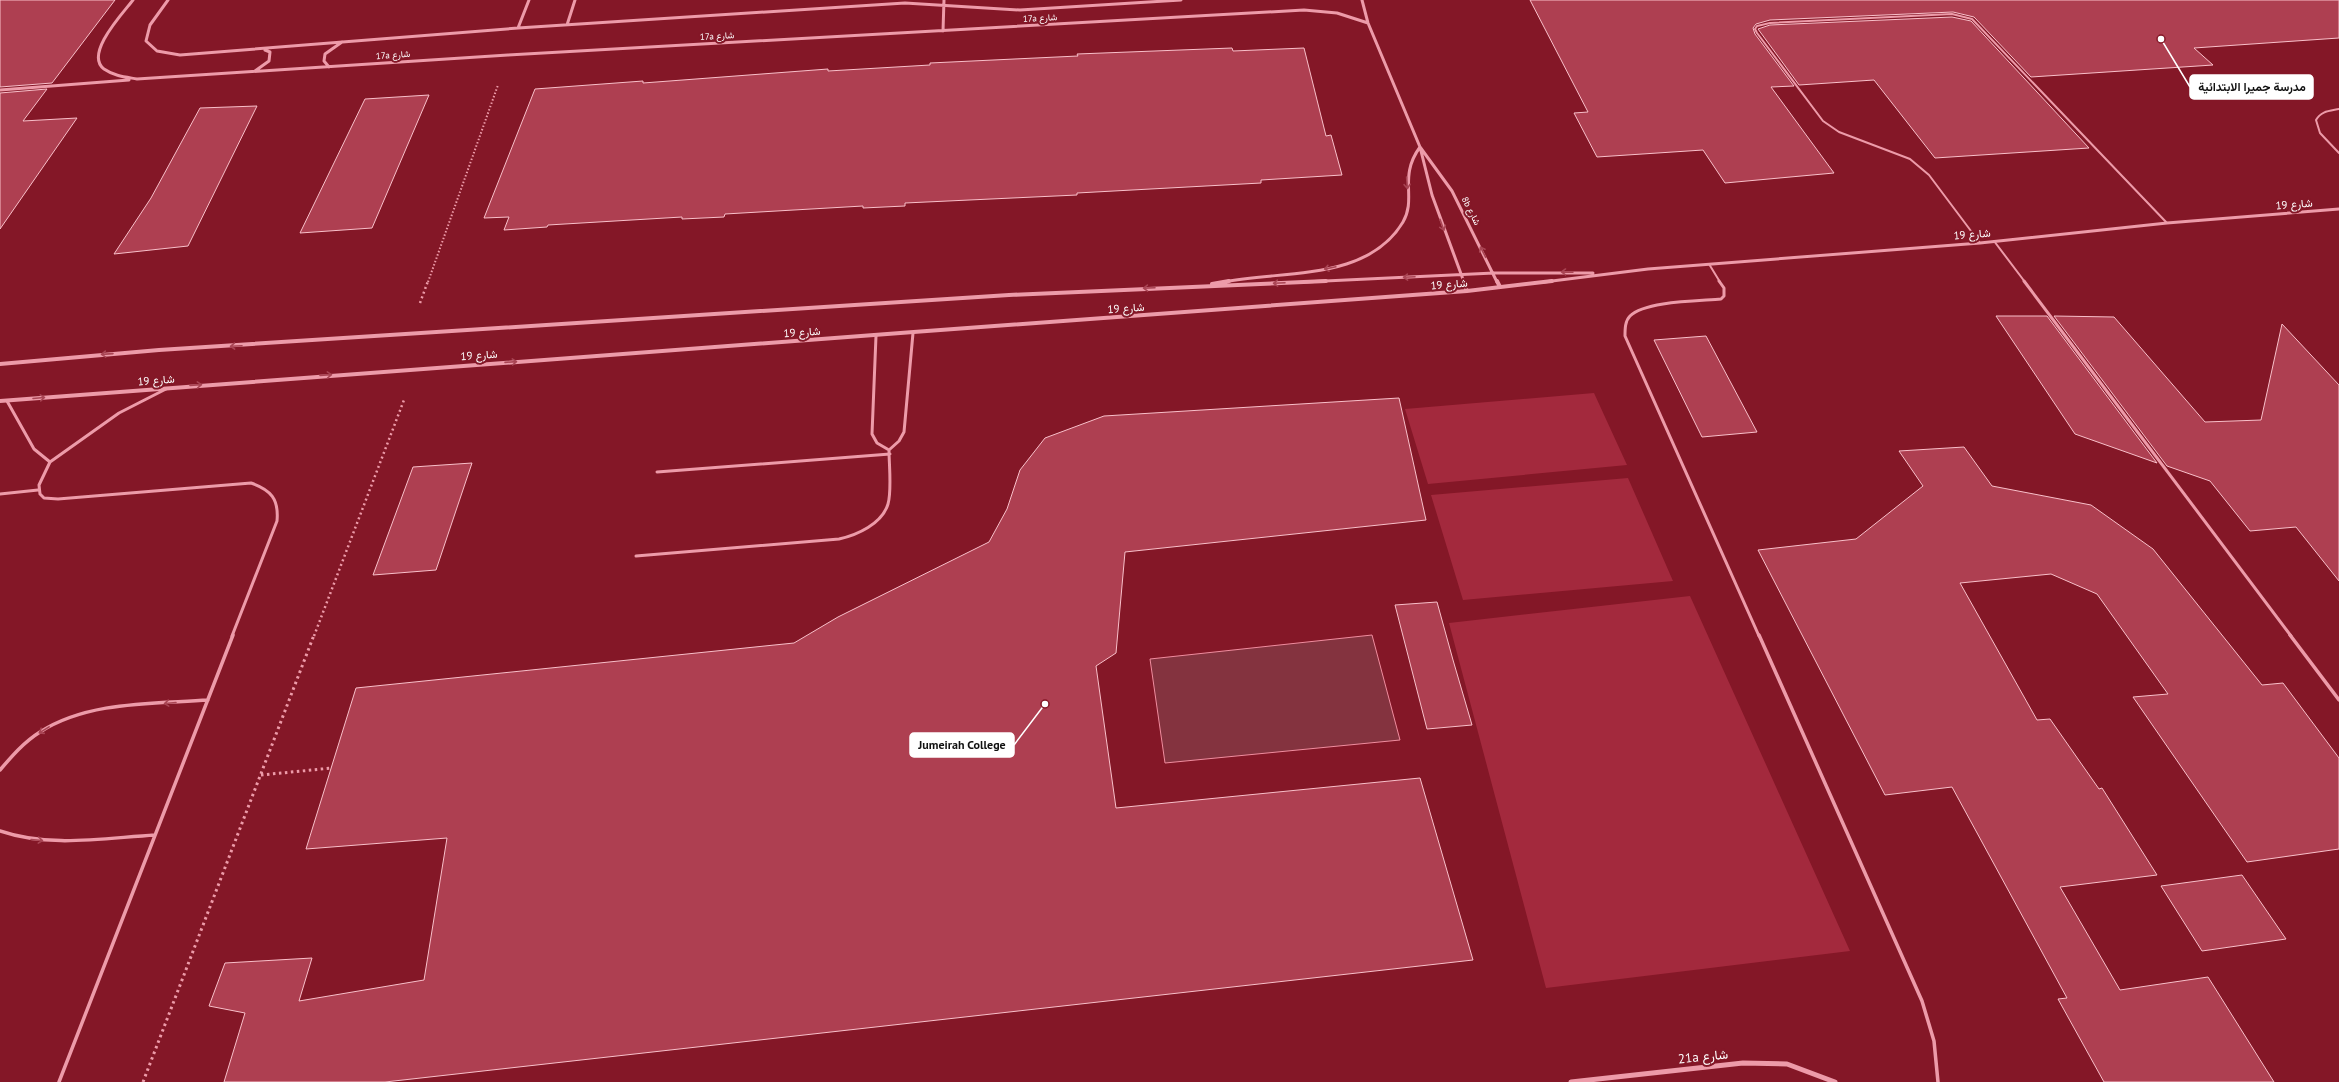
<svg xmlns="http://www.w3.org/2000/svg" width="2339" height="1082" font-family="'PT Sans',Vazirmatn,sans-serif">
	<style>
		.green { fill: #a3293d }
		.water { fill: #84333f; stroke: #f08d9f }
		.building { fill: #ae3f51; stroke: #f9c0ca }
		.lines { fill: none; stroke-linecap: round; stroke-linejoin: round }
		.path-far2 { stroke: #ed9ba9; stroke-width: 2; stroke-dasharray: 1.5 2; stroke-linecap: butt }
		.path-far1 { stroke: #ed9ba9; stroke-width: 2.5; stroke-dasharray: 2 3; stroke-linecap: butt }
		.path { stroke: #ed9ba9; stroke-width: 3; stroke-dasharray: 2.5 3.5; stroke-linecap: butt }
		.service-far2 { stroke: #ed9ba9; stroke-width: 2 }
		.service-far1 { stroke: #ed9ba9; stroke-width: 3 }
		.service { stroke: #ed9ba9; stroke-width: 3.5 }
		.minor-far2 { stroke: #ed9ba9; stroke-width: 3 }
		.minor-far1 { stroke: #ed9ba9; stroke-width: 4 }
		.minor { stroke: #ed9ba9; stroke-width: 5 }
		.oneway { stroke: #a94554 }
		.labels { text-anchor: middle; stroke-width: 4; stroke-linejoin: round; paint-order: stroke }
		.far-street-label { font-size: 9px; fill: #fff; stroke: #841727 }
		.street-label { font-size: 11px; fill: #fff; stroke: #841727 }
		.near-street-label { font-size: 13px; fill: #fff; stroke: #841727 }
		.leader { fill: none; stroke: #fff; stroke-width: 1.5 }
		.callout-dot { fill: #fff; stroke: #841727; stroke-width: 1.5 }
		.callout { fill: #fff; stroke: #fff; stroke-width: 1.5 }
		.callout-label { font-size: 12px; text-anchor: middle; font-weight: bold; fill: #111 }
	</style>
	<rect width="100%" height="100%" fill="#841727"/>
	<path class="green" d="M1594,393L1627,465L1428,484L1405,409Z
		M1628,478L1673,581L1463,600L1431,495Z
		M1690,596L1850,951L1546,988L1449,623Z"/>
	<path class="water" d="M1372,635L1400,740L1165,763L1150,659Z"/>
	<path class="building" d="M0,0H115L52,83L0,87Z
		M1530,0H2339V38L2194,48L2213,65L2031,77L1974,17L1953,12L1770,20L1756,24L1753,28L1755,34L1794,86L1771,87L1834,173L1725,183L1703,150L1597,157L1574,113L1588,112Z
		M1952,17L1971,21L2089,148L1935,158L1874,80L1799,85L1758,29L1770,25Z
		M1232,48L1233,51L1304,48L1326,136L1331,135L1342,175L1261,180V183L1077,193V195L905,203V206L863,208V206L725,214L724,217L682,219V217L548,225L547,227L504,230L509,217L484,218L535,89L643,81V83L828,69V71L930,65V63L1078,56L1077,54Z
		M47,89L23,121L77,118L0,229V93Z
		M429,95L372,228L300,233L365,99Z
		M257,106L188,246L114,254L151,198L200,108Z
		M1996,316H2047L2157,463L2075,434Z
		M2054,316L2114,317L2205,422L2261,420L2282,324L2339,385V581L2296,527L2250,531L2210,481L2167,466Z
		M1706,336L1757,432L1702,437L1654,340Z
		M1399,398L1426,520L1125,552L1116,653L1096,666L1116,808L1420,778L1473,960L385,1082H224L245,1013L209,1006L225,963L312,958L299,1001L424,980L447,838L306,849L356,688L794,643L838,617L989,542L1007,509L1020,470L1045,438L1104,416Z
		M1964,447L1992,486L2091,505L2153,549L2262,685L2283,683L2339,758V849L2247,862L2133,697L2168,694L2097,594L2051,574L1960,583L2037,720L2050,719L2099,789L2102,788L2157,875L2060,887L2120,990L2208,977L2274,1082H2104L2058,999L2067,998L1952,787L1885,795L1758,550L1856,539L1923,486L1899,451Z
		M472,463L436,570L373,575L413,467Z
		M1437,602L1453,660L1472,725L1427,729L1395,605Z
		M2242,875L2286,939L2202,951L2161,886Z"/>
	<g class="lines">
		<path class="path-far2" d="M428,282L498,85"/>
		<path class="path-far1" d="M420,303L428,281
			M314,636L404,400"/>
		<path class="path" d="M261,775L332,768
			M143,1082L314,635"/>
		<path class="service-far2" d="M2339,109C2329,111 2321,111 2316,120L2320,133L2339,153
			M1994,241L2025,282
			M1980,243L1929,175L1910,159L1839,132L1823,121L1757,33L1755,29L1757,26L1770,23L1952,14L1972,19L2167,223
			M1709,264L1720,282"/>
		<path class="service-far1" d="M1719,281L1724,288V296L1721,299C1699,301 1645,301 1630,316C1625,321 1625,329 1625,336L1759,636
			M2024,281L2291,636
			M876,336L872,434L877,443L889,450
			M166,389L119,413L50,462L39,485L40,494L44,498L58,499L251,483C271,490 279,499 277,521L232,636
			M7,401L34,449L50,462
			M889,450L899,441L904,432L913,333
			M657,472L890,454
			M0,494L38,490
			M636,556L839,539C857,535 882,524 888,504C892,490 889,465 889,450"/>
		<path class="service" d="M1759,635L1922,1001L1934,1041L1938,1082
			M2290,635L2339,700
			M0,770C12,756 24,742 40,732C88,701 153,704 208,700
			M0,831C49,848 104,838 155,835
			M59,1082L233,635"/>
		<path class="minor-far2" d="M133,0C123,13 84,54 104,69C114,76 126,77 137,79L508,55L1304,10L1337,13L1368,23
			M168,0L150,25L146,41L157,51L180,55L518,28L905,3L1020,10L1181,0
			M1362,0L1368,23L1420,147L1432,195L1464,282
			M567,25L575,0
			M518,28L529,0
			M943,31L944,0
			M329,67L324,61L325,54L342,42
			M255,71L269,61L270,52L265,50
			M0,90L129,80
			M1420,147L1452,191L1497,282
			M1224,282C1282,270 1367,282 1403,222C1417,198 1398,177 1420,147
			M1304,282L1494,273H1593
			M1544,282L1648,269L1980,243L2167,223L2339,209"/>
		<path class="minor-far1" d="M1463,281L1467,291
			M1497,281L1500,287
			M1212,284L1229,281
			M0,364L159,350L1009,295L1326,281
			M0,401C489,362 978,328 1467,291L1552,281"/>
		<path class="minor" d="M1571,1082L1743,1063L1787,1064L1835,1082"/>
	</g>
	<defs><path id="oneway-shaft" d="M-6 0H5M1.5-3L5.5 0L1.5 3" fill="none" stroke-width="1.6" stroke-linecap="round" stroke-linejoin="round"/></defs>
	<g class="oneway">
		<use href="#oneway-shaft" transform="translate(1407 183) rotate(86)"/>
		<use href="#oneway-shaft" transform="translate(1442 225) rotate(70)"/>
		<use href="#oneway-shaft" transform="translate(1483 252) rotate(-117)"/>
		<use href="#oneway-shaft" transform="translate(1330 268) rotate(168)"/>
		<use href="#oneway-shaft" transform="translate(1567 272) rotate(-179)"/>
		<use href="#oneway-shaft" transform="translate(1409 277) rotate(177)"/>
		<use href="#oneway-shaft" transform="translate(1279 283) rotate(177)"/>
		<use href="#oneway-shaft" transform="translate(1149 288) rotate(178)"/>
		<use href="#oneway-shaft" transform="translate(236 346) rotate(177)"/>
		<use href="#oneway-shaft" transform="translate(107 354) rotate(176)"/>
		<use href="#oneway-shaft" transform="translate(511 362) rotate(-4)"/>
		<use href="#oneway-shaft" transform="translate(326 375) rotate(-4)"/>
		<use href="#oneway-shaft" transform="translate(196 385) rotate(-4)"/>
		<use href="#oneway-shaft" transform="translate(39 398) rotate(-5)"/>
		<use href="#oneway-shaft" transform="translate(170 703) rotate(175)"/>
		<use href="#oneway-shaft" transform="translate(44 730) rotate(149)"/>
		<use href="#oneway-shaft" transform="translate(37 840) rotate(5)"/>
	</g>
	<g class="labels">
		<g class="far-street-label">
			<text transform="translate(1040 18) rotate(-3)" y="3">17a شارع</text>
			<text transform="translate(717 36) rotate(-3)" y="3">17a شارع</text>
			<text transform="translate(393 55) rotate(-4)" y="3">17a شارع</text>
			<text transform="translate(1471 211) rotate(63)" y="3">8b شارع</text>
		</g>
		<g class="street-label">
			<text transform="translate(2294 204) rotate(-5)" y="4">شارع 19</text>
			<text transform="translate(1972 234) rotate(-5)" y="4">شارع 19</text>
			<text transform="translate(1449 284) rotate(-5)" y="4">شارع 19</text>
			<text transform="translate(1126 308) rotate(-4)" y="4">شارع 19</text>
			<text transform="translate(802 332) rotate(-4)" y="4">شارع 19</text>
			<text transform="translate(479 355) rotate(-4)" y="4">شارع 19</text>
			<text transform="translate(156 380) rotate(-5)" y="4">شارع 19</text>
		</g>
		<g class="near-street-label">
			<text transform="translate(1703 1056) rotate(-6)" y="5">21a شارع</text>
		</g>
	</g>
	<path class="leader" d="M2161 39L2190 87M1045 704L1014 745"/>
	<g class="callout-dot">
		<circle cx="2161" cy="39" r="4"/>
		<circle cx="1045" cy="704" r="4"/>
	</g>
	<g class="callout">
		<rect x="2190" y="75" width="123" height="24" rx="4"/>
		<rect x="910" y="733" width="104" height="24" rx="4"/>
	</g>
	<g class="callout-label">
		<text x="2252" y="91">مدرسة جميرا الابتدائية</text>
		<text x="962" y="749">Jumeirah College</text>
	</g>
</svg>
